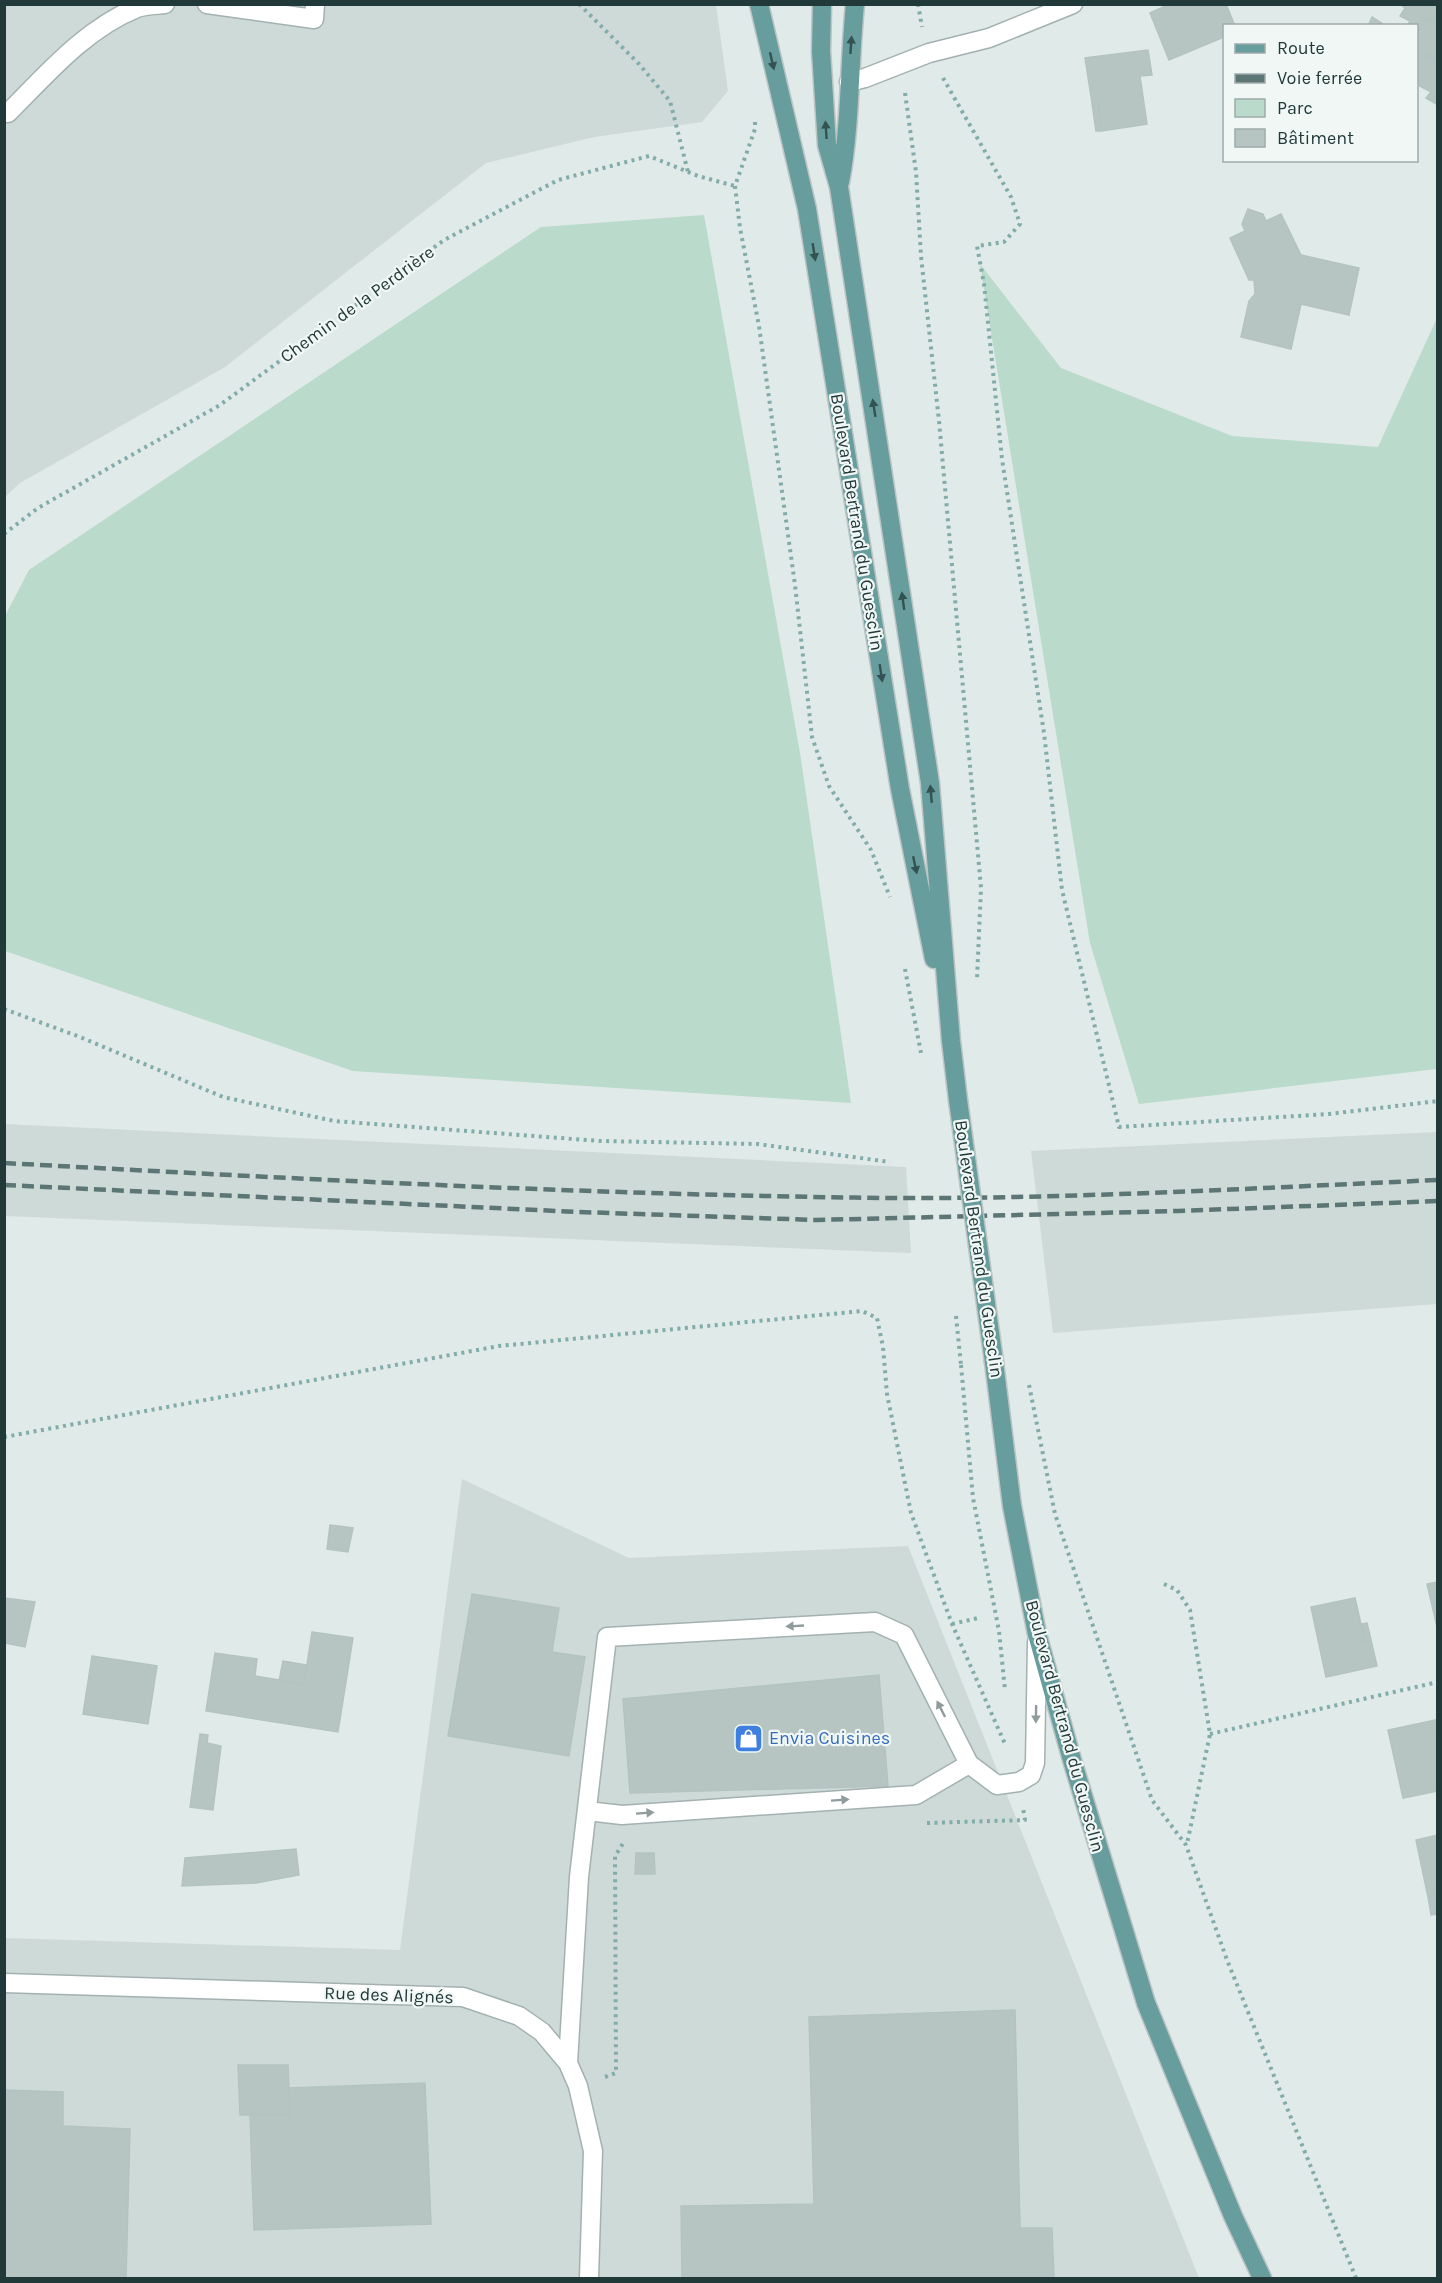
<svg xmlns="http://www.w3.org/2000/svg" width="1442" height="2283" font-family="Karla,sans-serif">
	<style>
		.built { fill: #cedad8 }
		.green { fill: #badacb }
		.building { fill: #b6c5c2; stroke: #b3c3c1; stroke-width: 1.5 }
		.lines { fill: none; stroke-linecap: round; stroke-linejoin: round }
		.minor-casing { stroke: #a3b1b0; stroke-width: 21 }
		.major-casing { stroke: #bdc4c4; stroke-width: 21 }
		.path { stroke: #82acaa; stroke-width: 4; stroke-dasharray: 3 4.5; stroke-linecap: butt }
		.minor { stroke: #fff; stroke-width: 18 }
		.major { stroke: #679d9d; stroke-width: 18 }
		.rail { stroke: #5c7575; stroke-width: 4.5; stroke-dasharray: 12 6; stroke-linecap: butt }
		.major-bridge-casing { stroke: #bdc4c4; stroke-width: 21; stroke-linecap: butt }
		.path-bridge { stroke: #82acaa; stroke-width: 4; stroke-dasharray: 3 4.5; stroke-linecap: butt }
		.major-bridge { stroke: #679d9d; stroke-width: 18 }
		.oneway { fill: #335252 }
		.oneway2 { fill: #909c9c }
		.labels { text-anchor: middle; stroke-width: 4.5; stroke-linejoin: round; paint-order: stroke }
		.street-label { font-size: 18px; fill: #223939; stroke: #f0f7f5 }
		.shop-label { font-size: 18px; fill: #366cbe; stroke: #f0f7f5; text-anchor: start }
	</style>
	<rect width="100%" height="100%" fill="#e0eae8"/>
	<path class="built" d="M5,5H716L728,91L702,122L594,137L486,163L225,367L20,483L5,497Z
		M5,1124L906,1167L911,1253L5,1216Z
		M1437,1132V1304L1053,1333L1031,1151Z
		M462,1479L629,1558L908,1546L1199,2278H5V1938L400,1950Z"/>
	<path class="green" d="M704,215L800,753L851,1103L353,1071L5,951V616L29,570L541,227Z
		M980,264L1061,368L1232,436L1378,447L1437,318V1069L1139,1104L1090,943Z"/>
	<path class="building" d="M1170,4H1226L1235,26H1224V37L1169,60L1150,13Z
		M1400,4H1438V105L1426,98L1431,92L1416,84V26H1407L1410,21L1400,16L1405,8Z
		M1372,17L1386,26H1368Z
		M1426,18L1438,25L1437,61L1416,49V35Z
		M1148,50L1152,75L1140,76L1147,124L1102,131L1098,102L1092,103L1085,58Z
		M1098,102L1102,131H1096L1092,103Z
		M1248,209L1263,214L1266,221L1281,214L1301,255L1359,268L1349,315L1301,304L1291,349L1241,337L1249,301L1255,294L1254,280H1249L1230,238L1245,231L1242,224Z
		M330,1525L353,1528L348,1552L327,1549Z
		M1438,1582V1631L1427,1584Z
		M472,1594L559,1608L552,1652L585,1657L569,1756L448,1736Z
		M4,1598L35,1602L25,1647L4,1643Z
		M1355,1598L1365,1642L1371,1640L1377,1666L1326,1677L1311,1607Z
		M1367,1623L1371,1640L1365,1642L1361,1624Z
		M312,1632L353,1638L338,1732L206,1711L215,1653L257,1659L255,1676L304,1684Z
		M92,1656L157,1666L148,1724L83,1714Z
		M283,1661L307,1665L304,1684L279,1681Z
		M879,1675L888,1786L630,1793L623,1699Z
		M1436,1720L1438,1791L1403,1798L1388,1730Z
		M200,1734L208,1735L207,1743L221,1746L213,1810L190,1807Z
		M1438,1835V1899L1437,1894L1428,1897L1416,1840Z
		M296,1849L299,1875L256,1883L182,1886L185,1858Z
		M636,1853H654L655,1874H635Z
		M1437,1894L1438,1914L1431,1915L1428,1897Z
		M1015,2010L1020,2228H1052L1054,2278H682L681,2206L814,2204L809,2017Z
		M238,2065H288L290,2114L240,2115Z
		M425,2083L431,2224L254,2230L250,2115L290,2114L289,2088Z
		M4,2090L63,2092V2126L130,2129L126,2278H4Z"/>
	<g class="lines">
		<defs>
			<path id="minor" d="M207,4L314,19L315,4
				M849,82L865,78L929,53L989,38L1073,4
				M4,113H8C46,75 86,28 137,8C145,5 156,5 165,4
				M587,1811L622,1815L916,1795L969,1764
				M4,1983L463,1997L519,2016L542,2032L568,2063L578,2086L593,2151L589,2278
				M568,2063L579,1877L607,1637L875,1622L904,1635L969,1764L997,1785L1019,1782L1031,1775L1035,1763L1037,1642"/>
			<path id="major" d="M759,4L807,209L900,789L934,959
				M822,4L821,51L827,145L839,187L930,783L951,1041L958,1100
				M840,182C851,124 849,64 855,4
				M994,1362L1012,1506L1037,1634L1072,1760L1146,2003L1233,2216L1262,2278"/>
		</defs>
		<use href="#minor" class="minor-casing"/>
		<use href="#major" class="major-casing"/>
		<path class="path" d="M579,4L639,64L670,101L688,172
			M918,4L922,27
			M943,78L1011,197L1020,224L1004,242L977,246L984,284L1002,459L1044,733L1062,890L1119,1127L1329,1114L1438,1101
			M905,93L916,172L921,256L939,421L981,888L977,979
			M755,122V129L735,186L740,228L759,326L795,585L812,737L829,786L871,850L890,897
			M4,534L38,508L220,405L444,240L558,180L649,156L698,176L735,186
			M905,969L921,1053
			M4,1009L80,1037L223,1097L334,1121L600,1141L757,1144L890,1162
			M961,1365L973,1498L999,1631L1005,1690
			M1029,1385L1055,1514L1152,1800L1186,1845L1227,1960L1356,2278
			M4,1437L499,1346L862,1311L877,1318L883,1347L887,1394L911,1513L952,1624L1005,1744
			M1164,1584L1177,1590L1190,1610L1210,1734L1187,1844
			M952,1624L978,1618
			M1210,1734L1438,1682
			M927,1823L1025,1820L1023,1808
			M605,2077L616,2073L615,1856L624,1842"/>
		<use href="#minor" class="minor"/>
		<use href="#major" class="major"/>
		<path class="rail" d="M4,1163C300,1179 595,1195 890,1198C1073,1199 1255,1188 1438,1180
			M4,1185L579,1212L816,1220L1178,1211L1438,1201"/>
		<defs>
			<path id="major-bridge" d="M958,1100L994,1362"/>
		</defs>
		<use href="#major-bridge" class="major-bridge-casing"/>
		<path class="path-bridge" d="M956,1316L961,1365"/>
		<use href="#major-bridge" class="major-bridge"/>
	</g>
	<defs><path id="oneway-solid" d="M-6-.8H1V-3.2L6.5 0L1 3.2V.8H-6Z" transform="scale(1.5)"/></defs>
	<g class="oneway">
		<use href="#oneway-solid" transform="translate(851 45) rotate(-86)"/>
		<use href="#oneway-solid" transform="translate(772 61) rotate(77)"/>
		<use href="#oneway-solid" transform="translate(826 130) rotate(-94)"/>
		<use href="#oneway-solid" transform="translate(814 252) rotate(81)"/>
		<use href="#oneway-solid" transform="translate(874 408) rotate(-99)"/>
		<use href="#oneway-solid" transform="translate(903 601) rotate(-98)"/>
		<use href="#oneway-solid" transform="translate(881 673) rotate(81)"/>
		<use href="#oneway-solid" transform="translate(931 794) rotate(-95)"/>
		<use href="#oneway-solid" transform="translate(915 865) rotate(78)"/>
	</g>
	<g class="oneway2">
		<use href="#oneway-solid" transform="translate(795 1626) rotate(177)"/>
		<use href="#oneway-solid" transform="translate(941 1709) rotate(-117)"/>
		<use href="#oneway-solid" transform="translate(1036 1714) rotate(91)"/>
		<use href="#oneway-solid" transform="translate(840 1800) rotate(-4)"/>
		<use href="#oneway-solid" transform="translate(645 1813) rotate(-4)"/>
	</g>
	<defs>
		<symbol id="shop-square" viewBox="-11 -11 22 22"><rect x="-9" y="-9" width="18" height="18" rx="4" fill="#3f7fe0" stroke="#f0f7f5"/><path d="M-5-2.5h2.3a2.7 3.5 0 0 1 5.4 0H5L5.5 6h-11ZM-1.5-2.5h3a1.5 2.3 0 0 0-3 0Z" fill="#fff"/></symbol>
	</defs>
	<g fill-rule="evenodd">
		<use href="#shop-square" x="732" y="1722" width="33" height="33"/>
	</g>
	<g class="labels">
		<g class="street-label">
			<text transform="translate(357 304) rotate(-36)" y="6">Chemin de la Perdrière</text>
			<text transform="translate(857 522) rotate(81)" y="6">Boulevard Bertrand du Guesclin</text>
			<text transform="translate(979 1249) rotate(82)" y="6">Boulevard Bertrand du Guesclin</text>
			<text transform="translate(1065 1726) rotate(75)" y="6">Boulevard Bertrand du Guesclin</text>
			<text transform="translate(389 1995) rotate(2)" y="6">Rue des Alignés</text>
		</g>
		<g class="shop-label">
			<text x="769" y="1744">Envia Cuisines</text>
		</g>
	</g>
	<rect width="1442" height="2283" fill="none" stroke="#223939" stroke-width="12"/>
	<rect x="1223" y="24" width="195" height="138" fill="#f0f7f5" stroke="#9eabaa" stroke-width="1.5"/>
	<rect x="1235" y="44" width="30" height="9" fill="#679d9d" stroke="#9eabaa" stroke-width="1.5"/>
	<text x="1277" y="54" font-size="18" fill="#223939">Route</text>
	<rect x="1235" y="74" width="30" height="9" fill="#5c7575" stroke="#9eabaa" stroke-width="1.5"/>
	<text x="1277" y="84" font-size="18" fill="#223939">Voie ferrée</text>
	<rect x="1235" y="99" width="30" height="18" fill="#badacb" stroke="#9eabaa" stroke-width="1.5"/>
	<text x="1277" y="114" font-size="18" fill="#223939">Parc</text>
	<rect x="1235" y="129" width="30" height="18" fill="#b6c5c2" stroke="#9eabaa" stroke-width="1.5"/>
	<text x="1277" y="144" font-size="18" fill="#223939">Bâtiment</text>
</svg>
